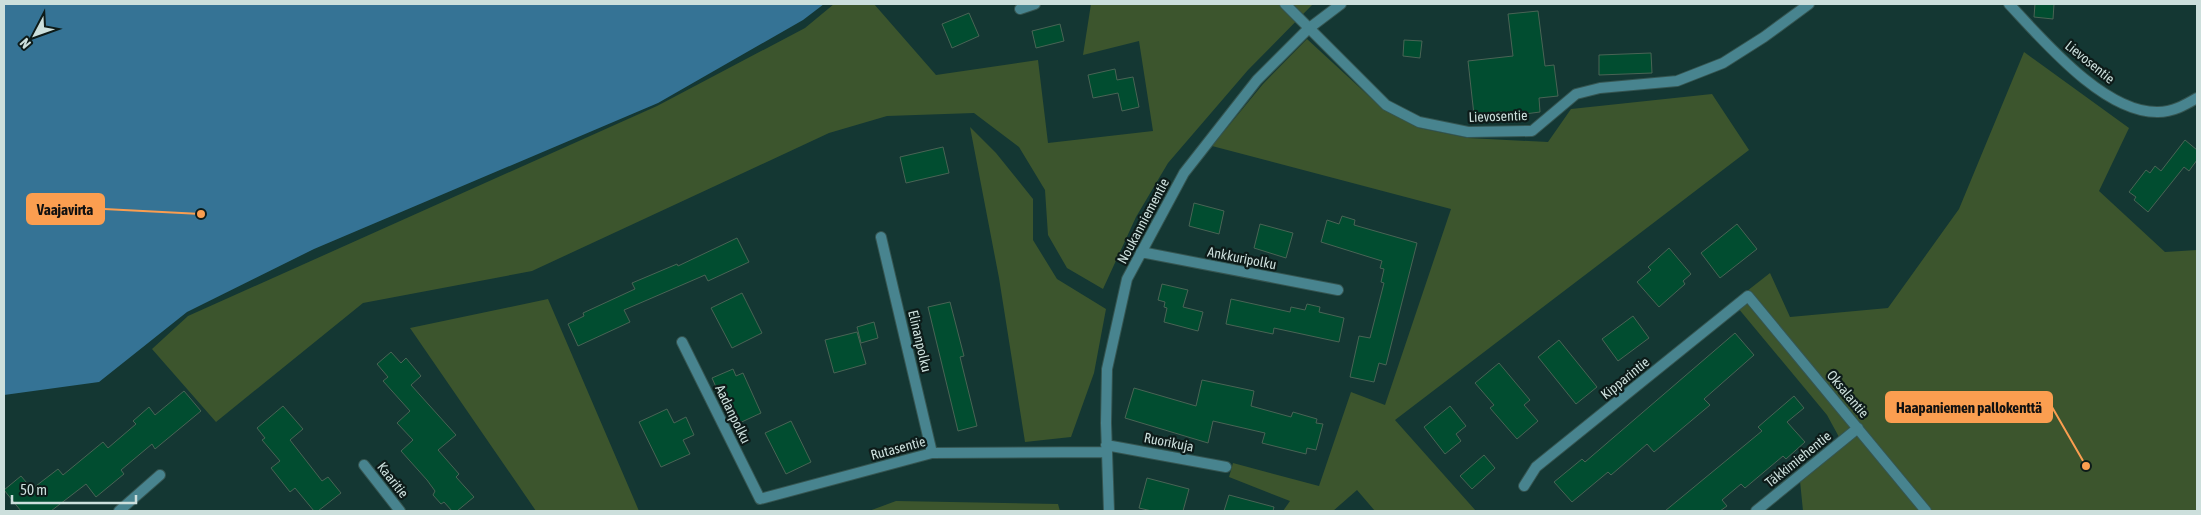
<svg xmlns="http://www.w3.org/2000/svg" width="2201" height="515" font-family="'Asap Condensed',sans-serif">
	<style>
		.green { fill: #3c552d }
		.water { fill: #357395 }
		.building { fill: #014d30; stroke: #496455 }
		.lines { fill: none; stroke-linecap: round; stroke-linejoin: round }
		.minor-casing { stroke: #355551; stroke-width: 12 }
		.minor { stroke: #48848f; stroke-width: 10 }
		.labels { text-anchor: middle; stroke-width: 4.5; stroke-linejoin: round; paint-order: stroke }
		.street-label { font-size: 14px; fill: #ccdfdc; stroke: #0d1b19 }
		.leader { fill: none; stroke: #fb9e50; stroke-width: 2 }
		.callout-dot { fill: #fb9e50; stroke: #0d1b19; stroke-width: 2 }
		.callout { fill: #fb9e50; stroke: #fb9e50; stroke-width: 2 }
		.callout-label { font-size: 15px; text-anchor: middle; font-weight: bold; fill: #111 }
	</style>
	<rect width="100%" height="100%" fill="#143733"/>
	<path class="green" d="M834,4H874L936,75L1038,60L1048,143L1153,131L1139,41L1083,55L1091,4H1313L1248,70L1168,163L1136,217L1103,289L1067,268L1048,235L1045,190L1019,147L974,113L887,116L829,133L532,271L363,303L216,422L152,349L188,316L657,106L805,28Z
		M1307,39L1384,110L1419,128L1468,138L1548,142L1571,109L1712,94L1749,150L1395,420L1476,511H1375L1357,490L1333,511H1283L1290,501L1229,477L1233,463L1319,486L1351,392L1385,405L1451,209L1212,146L1263,84Z
		M2024,52L2129,128L2099,191L2165,252L2197,250V511H1803L1799,471L1839,437L1827,415L1733,302L1770,273L1790,317L1888,308L1959,209Z
		M970,127L996,153L1033,199V240L1057,279L1106,309L1094,373L1071,437L1025,442L999,278Z
		M548,299L639,511H536L410,328Z
		M896,501L1058,504L1060,511H869Z"/>
	<path class="water" d="M4,4H824L803,20L658,103L314,249L187,312L99,382L4,395Z"/>
	<path class="building" d="M2035,4H2054L2053,19L2034,17Z
		M1538,11L1545,66L1554,65L1558,96L1539,98L1540,112L1502,117V112L1474,115L1468,61L1513,56L1508,14Z
		M969,13L979,36L952,48L942,24Z
		M1060,24L1064,41L1036,48L1032,31Z
		M1404,40L1422,41L1420,58L1403,56Z
		M1651,53L1652,73L1599,75V55Z
		M1115,69L1117,80L1133,77L1139,107L1122,111L1118,93L1093,98L1088,75Z
		M2185,140L2197,150V160L2189,171L2184,167L2148,212L2134,200L2136,197L2129,192L2146,170L2150,173L2155,166L2161,171Z
		M943,147L949,173L906,183L900,157Z
		M1194,203L1224,211L1219,234L1189,226Z
		M1342,216L1355,220L1354,225L1417,243L1386,365L1379,363L1374,382L1350,377L1359,336L1370,338L1384,283L1381,282L1384,269L1380,268L1382,261L1321,242L1327,220L1339,224Z
		M1260,224L1293,233L1286,258L1254,248Z
		M1737,224L1757,249L1720,278L1701,253Z
		M737,238L749,262L708,281L705,275L624,310L630,322L578,346L568,324L584,316L583,313L635,289L632,283L677,264L678,266Z
		M1669,248L1691,274L1683,281L1685,284L1659,307L1637,282L1651,270L1648,267Z
		M1162,284L1188,290L1183,307L1203,312L1198,331L1164,322L1167,308L1164,307L1165,302L1158,300Z
		M742,293L762,333L732,348L711,308Z
		M1231,299L1290,312L1291,307L1305,310L1307,304L1320,307L1319,312L1344,318L1339,342L1274,328L1273,334L1226,324Z
		M950,302L964,356L960,357L977,426L958,431L928,307Z
		M1633,316L1649,338L1618,361L1602,339Z
		M874,322L878,338L861,343L857,327Z
		M857,332L866,364L834,373L825,340Z
		M1735,333L1754,355L1704,399L1710,405L1654,452L1647,444L1611,475L1608,472L1572,502L1554,482L1582,459L1585,462Z
		M1559,340L1597,387L1576,404L1538,357Z
		M391,352L401,363L406,358L421,376L411,385L456,435L438,450L459,474L456,477L474,497L457,511H452L444,502L441,504L433,495L435,491L427,480L401,451L413,440L397,423L410,411L383,381L388,377L377,364Z
		M1499,363L1530,400L1524,405L1538,421L1517,439L1490,408L1494,405L1475,383Z
		M733,369L736,376L743,373L761,413L733,426L712,378Z
		M1202,380L1254,391L1251,406L1291,417L1293,412L1317,419L1316,423L1323,424L1316,450L1307,448L1306,454L1262,443L1265,433L1213,421L1208,443L1125,418L1134,388L1196,406Z
		M184,391L201,411L155,449L152,444L121,470L124,474L96,497L86,484L51,511H21L4,490L21,476L32,489L58,469L63,475L103,442L108,448L136,424L133,421L149,407L155,415Z
		M1794,396L1804,408L1787,422L1805,442L1786,459L1783,456L1745,488L1741,484L1722,500L1727,506L1720,511H1665L1762,431L1758,427Z
		M283,406L303,429L290,440L322,481L328,477L341,493L318,511H314L295,488L290,492L271,468L280,461L262,440L265,438L257,428Z
		M1450,406L1466,426L1456,434L1461,441L1445,454L1424,427Z
		M667,409L674,423L686,417L694,435L683,440L690,454L661,467L639,422Z
		M791,421L811,462L786,474L765,433Z
		M1484,455L1495,468L1472,489L1460,476Z
		M1147,478L1189,489L1183,511H1152L1139,508Z
		M1229,495L1274,507L1273,511H1224Z"/>
	<g class="lines">
		<defs>
			<path id="minor" d="M1285,4L1386,105L1419,122L1468,132L1532,131L1576,94L1600,88L1677,81L1723,63L1764,37L1809,4
				M2009,4C2043,40 2104,113 2158,112C2173,112 2185,105 2197,98
				M1020,9L1035,4
				M881,237L932,453
				M1141,252L1338,290
				M682,342L760,499L932,453L1107,452
				M1106,445L1226,467
				M364,465L400,511
				M1524,486L1536,467L1748,296L1926,511
				M119,511L160,475
				M1109,511L1106,423L1107,369L1127,279L1184,173L1257,80L1308,29L1341,4
				M1756,511L1858,428"/>
		</defs>
		<use href="#minor" class="minor-casing"/>
		<use href="#minor" class="minor"/>
	</g>
	<g class="labels">
		<g class="street-label">
			<text transform="translate(2090 62) rotate(39)" y="5">Lievosentie</text>
			<text transform="translate(1498 116) rotate(-2)" y="5">Lievosentie</text>
			<text transform="translate(1143 221) rotate(-62)" y="5">Noukanniementie</text>
			<text transform="translate(1242 258) rotate(11)" y="5">Ankkuripolku</text>
			<text transform="translate(920 341) rotate(77)" y="5">Elinanpolku</text>
			<text transform="translate(1625 378) rotate(-39)" y="5">Kipparintie</text>
			<text transform="translate(1848 394) rotate(50)" y="5">Oksalantie</text>
			<text transform="translate(733 414) rotate(64)" y="5">Aadanpolku</text>
			<text transform="translate(1169 442) rotate(11)" y="5">Ruorikuja</text>
			<text transform="translate(898 448) rotate(-15)" y="5">Rutasentie</text>
			<text transform="translate(1798 459) rotate(-39)" y="5">Täkkimiehentie</text>
			<text transform="translate(393 480) rotate(52)" y="5">Kaaritie</text>
		</g>
	</g>
	<path class="leader" d="M201 214L104 209M2086 466L2052 407"/>
	<g class="callout-dot">
		<circle cx="201" cy="214" r="5"/>
		<circle cx="2086" cy="466" r="5"/>
	</g>
	<g class="callout">
		<rect x="27" y="194" width="77" height="30" rx="5"/>
		<rect x="1886" y="392" width="166" height="30" rx="5"/>
	</g>
	<g class="callout-label">
		<text x="65" y="215">Vaajavirta</text>
		<text x="1969" y="413">Haapaniemen pallokenttä</text>
	</g>
	<rect width="2201" height="515" fill="none" stroke="#ccdfdc" stroke-width="10"/>
	<g transform="translate(35 35) rotate(229)" stroke="#0d1b19" stroke-width="4" paint-order="stroke">
	<path d="M0-4L9 19L0 12L-9 19Z" fill="#ccdfdc"/>
	<text y="-8" font-size="14" font-weight="bold" text-anchor="middle" fill="#ccdfdc">N</text>
	</g>
	<path d="M12 495v8h124v-8" fill="none" stroke="#ccdfdc" stroke-width="2.5"/>
	<text x="20" y="495" font-size="15" fill="#ccdfdc" stroke="#0d1b19" stroke-width="4" paint-order="stroke">50 m</text>
</svg>
